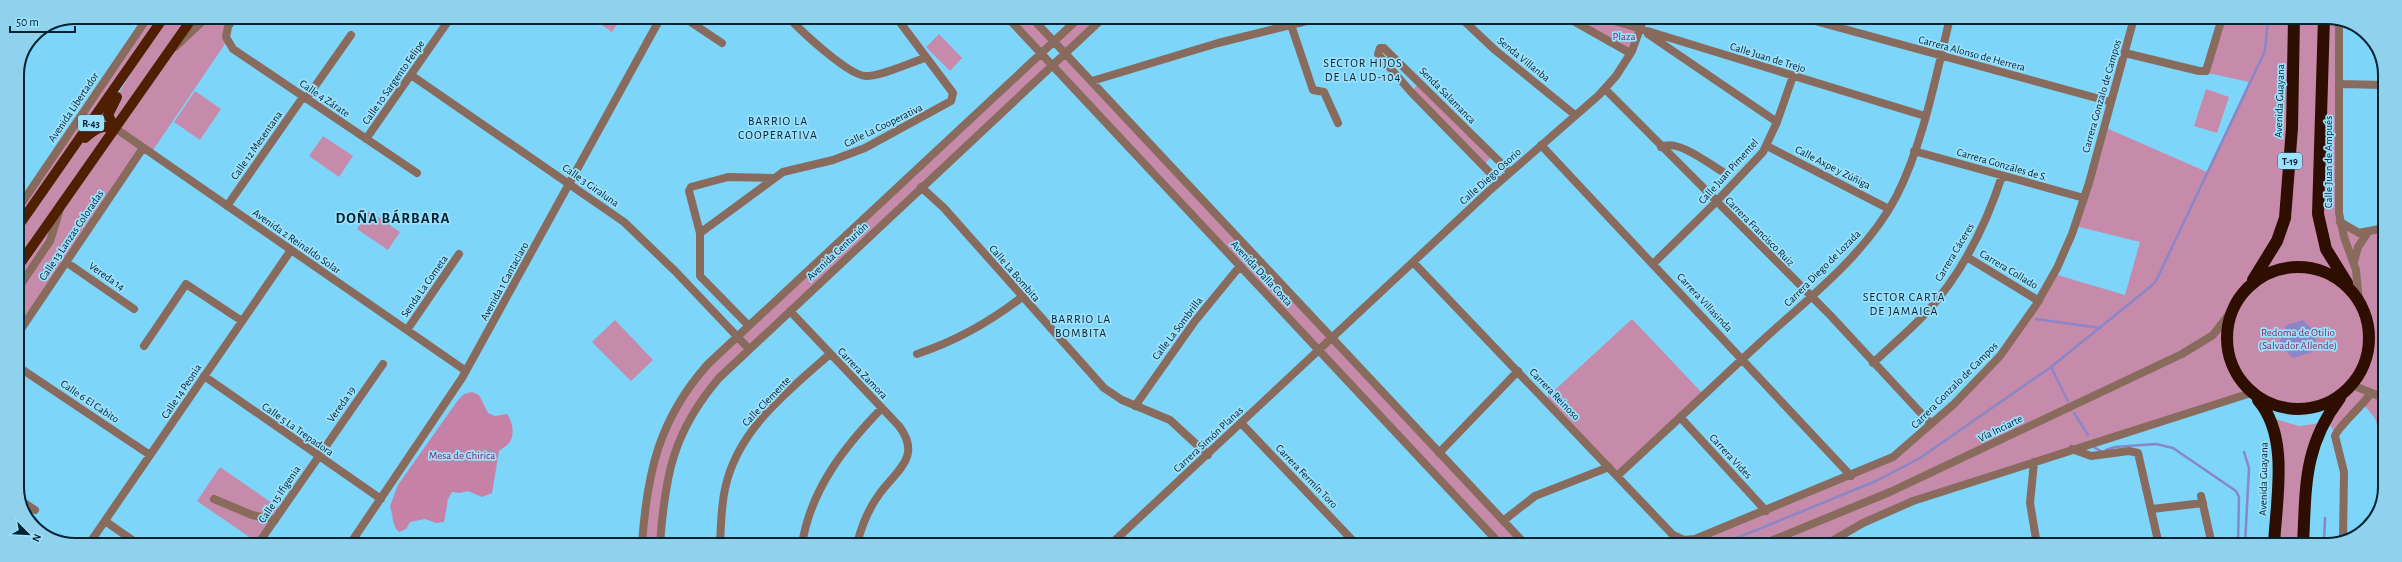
<svg xmlns="http://www.w3.org/2000/svg" width="2402" height="562" font-family="'Alegreya Sans',sans-serif">
	<style>
		.green { fill: #c68baa; fill-rule: evenodd }
		.forest { fill: #c581a6 }
		.water { fill: #8a86c7 }
		.lines { fill: none; stroke-linecap: round; stroke-linejoin: round }
		.stream { stroke: #8a86c7; stroke-width: 2.5 }
		.minor { stroke: #896b5d; stroke-width: 8 }
		.major { stroke: #501e01; stroke-width: 10 }
		.highway { stroke: #2e0e00; stroke-width: 12 }
		.labels { text-anchor: middle; stroke-width: 3.5; stroke-linejoin: round; paint-order: stroke }
		.shield { fill: #9ce0fd; stroke: #2f5c6e; stroke-width: 1 }
		.shield-label { font-size: 10px; font-weight: bold; fill: #002331 }
		.park-label { font-size: 11px; fill: #802f60; stroke: #9ce0fd }
		.street-label { font-size: 11px; fill: #002331; stroke: #9ce0fd }
		.neighbourhood-label { font-size: 12px; letter-spacing: 1px; fill: #002331; stroke: #9ce0fd }
		.district-label { font-size: 15px; font-weight: bold; letter-spacing: 1px; fill: #002331; stroke: #9ce0fd }
		.rim { fill: none; stroke: #002331; stroke-width: 2 }
	</style>
	<rect width="100%" height="100%" fill="#7dd5f9"/>
	<path class="green" d="M148,17H234L227,41L151,153L143,148L17,334V210ZM136,65L109,109V126L86,137Z
		M590,17H622L612,32Z
		M1007,17H1031L1054,41L1079,18H1103L1065,53L1526,545H1501L1052,65L719,378L679,439L660,544H642L653,461L695,379L1041,53ZM1054,41L1065,53L1052,65L1041,52Z
		M1571,18H1604L1640,29L1632,51Z
		M2222,18H2338L2339,213L2350,229L2384,228V440L2374,417L2364,405L2334,432L2326,417L2337,398C2317,410 2293,414 2271,405C2263,402 2257,396 2248,396L1913,501L1825,545H1679L1680,539L1684,540L1884,462L1987,370L2054,274L2125,295L2140,242L2075,226L2104,127L2207,172L2249,82L2199,71H2203Z
		M939,34L962,58L950,71L926,47Z
		M1420,82L1493,156L1483,165L1411,92Z
		M2206,89L2229,97L2217,133L2194,126Z
		M195,91L221,109L200,140L174,122Z
		M323,136L353,156L339,177L309,156Z
		M369,211L400,232L388,250L357,229Z
		M1632,319L1704,395L1617,476L1545,399Z
		M615,320L653,360L631,381L592,342Z
		M2275,419L2299,426L2321,423L2302,545H2280Z
		M220,467L282,510L258,543L197,501Z"/>
	<path class="forest" d="M472,392L479,395L488,413L495,416L507,414C513,422 516,438 507,445C504,448 502,448 499,451L492,493L482,497L468,491L460,493L452,492L448,499L444,522L436,523L425,519L410,522L406,529L399,532C392,526 393,515 390,506L398,485L458,400L464,394Z"/>
	<path class="water" d="M2303,320L2317,334L2312,352L2293,358L2279,344L2286,325Z"/>
	<g class="lines">
		<path class="stream" d="M2036,319L2100,328
			M2051,367L2068,401
			M2074,413L2088,435
			M2095,448L2101,451
			M2106,450L2115,447L2156,444L2173,448L2236,491L2239,497L2238,545
			M2244,452L2249,468L2245,545
			M1720,545L1876,481L1920,458L2051,367L2150,287L2156,281L2265,51L2268,18
			M2324,545L2325,518"/>
		<path class="minor" d="M234,17L228,27L226,37L233,49L417,173
			M683,17L722,43
			M788,17C801,31 849,76 866,76C882,76 909,63 925,58
			M1007,17L1501,545
			M1031,17L1526,545
			M1461,18L1495,50L1575,115
			M1568,18L1630,53
			M1605,18L1925,116
			M1804,18L2111,102
			M2339,19V213L2344,237L2356,270L2359,302
			M1291,25L1313,90L1324,92L1338,123
			M1648,34L1777,122
			M175,47L207,17
			M2125,53L2199,71H2206L2222,18
			M411,75L624,222L675,271L749,349
			M1092,81L1218,43L1319,18
			M2339,84L2385,85
			M1605,89L1830,315L1931,424
			M306,99L351,35
			M115,128L466,371
			M366,139L451,17
			M1541,145L1851,476
			M1767,146L1889,209
			M1661,147C1677,138 1709,164 1723,172
			M1914,151L2084,198
			M1499,182L1411,92L1378,54L1380,48H1384L1510,172
			M921,187L944,208L1104,388L1122,400L1170,420L1208,455
			M227,206L303,97
			M17,210L148,17
			M2340,222L2359,233L2384,228
			M700,233L783,172L833,160L865,148L951,101L953,93L896,17
			M1967,257L2039,301
			M66,262L134,309
			M1413,262L1673,535L1684,540L1695,539L1893,457L1954,404L2000,356L2036,305L2057,268L2072,234L2089,183L2134,18
			M2354,262L2358,247L2368,232
			M1653,264L1716,202L1763,152L1777,122L1793,76
			M17,290L50,241L60,209
			M790,311L899,426C923,458 895,471 878,496C868,510 861,528 857,544
			M749,326L700,276V233L689,191L691,187L728,177L772,178
			M407,330L459,254
			M17,335L143,148
			M144,346L186,284L242,321
			M917,354C956,341 990,322 1022,297
			M1873,363C1891,346 1910,330 1927,312C1962,273 1986,225 2002,176
			M17,366L150,455
			M204,376L381,499
			M2352,385L2384,398
			M1135,406L1195,321L1240,266
			M1680,417L1766,511
			M1241,423L1356,544
			M2072,449L2091,456L2129,451L2138,453L2159,545
			M1439,453L1518,371
			M2034,462L2030,503L2037,545
			M1617,476C1666,431 1714,385 1763,340C1810,297 1866,254 1896,197C1923,145 1936,75 1950,18
			M2201,496L2212,545
			M214,499L252,515L275,520
			M20,500L35,510
			M2152,509L2203,503
			M105,521L138,544
			M1503,521L1535,496L1609,467
			M2343,539L2344,472L2335,436C2337,428 2364,404 2371,393
			M89,544L291,250
			M258,544L383,364
			M350,544L462,378L661,17
			M642,544C647,472 659,419 708,364L1079,18
			M660,544C665,475 673,432 719,378L1103,18
			M720,544C721,526 721,507 725,489C737,430 787,392 830,354
			M802,544C811,489 844,447 882,408
			M1111,544L1489,191L1599,95L1616,76L1632,51L1644,18
			M1761,545L1890,492L2182,354L2213,335L2233,309
			M1825,545L1863,523L1913,501L2251,393"/>
		<path class="major" d="M115,128L108,115L117,97
			M85,138C95,129 103,124 115,128
			M17,228L164,17
			M17,268L193,17"/>
		<path class="highway" d="M2324,18L2318,214L2326,249L2347,283
			M2227 338a71 71 0 1 1 142 0a71 71 0 1 1-142 0Z
			M2253,280L2277,241L2285,218L2292,128L2294,18
			M2258,400C2290,437 2276,500 2274,545
			M2303,545C2306,487 2303,447 2340,398"/>
	</g>
	<g class="labels">
		<g class="shield">
			<rect x="78" y="115" width="26" height="16" rx="3"/>
			<rect x="2278" y="153" width="24" height="16" rx="3"/>
		</g>
		<g class="shield-label">
			<text x="91" y="127">R-43</text>
			<text x="2290" y="165">T-19</text>
		</g>
		<g class="park-label">
			<text x="1624" y="40">Plaza</text>
			<text x="2298" y="336">Redoma de Otilio<tspan x="2298" dy="13">(Salvador Allende)</tspan></text>
			<text x="462" y="459">Mesa de Chirica</text>
		</g>
		<g class="street-label">
			<text transform="translate(1972 53) rotate(15)" y="4">Carrera Alonso de Herrera</text>
			<text transform="translate(1768 57) rotate(17)" y="4">Calle Juan de Trejo</text>
			<text transform="translate(1524 59) rotate(39)" y="4">Senda Villanba</text>
			<text transform="translate(393 82) rotate(-55)" y="4">Calle 10 Sargento Felipe</text>
			<text transform="translate(1448 95) rotate(45)" y="4">Senda Salamanca</text>
			<text transform="translate(2101 96) rotate(-74)" y="4">Carrera Gonzalo de Campos</text>
			<text transform="translate(325 98) rotate(34)" y="4">Calle 4 Zárate</text>
			<text transform="translate(2279 101) rotate(-88)" y="4">Avenida Guayana</text>
			<text transform="translate(73 107) rotate(-56)" y="4">Avenida Libertador</text>
			<text transform="translate(883 125) rotate(-26)" y="4">Calle La Cooperativa</text>
			<text transform="translate(256 145) rotate(-55)" y="4">Calle 12 Mesentana</text>
			<text transform="translate(2328 162) rotate(-90)" y="4">Calle Juan de Ampués</text>
			<text transform="translate(2002 164) rotate(16)" y="4">Carrera Gonzáles de S.</text>
			<text transform="translate(1833 167) rotate(27)" y="4">Calle Axpe y Zúñiga</text>
			<text transform="translate(1728 171) rotate(-48)" y="4">Calle Juan Pimentel</text>
			<text transform="translate(1490 176) rotate(-42)" y="4">Calle Diego Osorio</text>
			<text transform="translate(591 185) rotate(35)" y="4">Calle 3 Giraluna</text>
			<text transform="translate(1760 231) rotate(45)" y="4">Carrera Francisco Ruiz</text>
			<text transform="translate(71 235) rotate(-56)" y="4">Calle 13 Lanzas Coloradas</text>
			<text transform="translate(297 241) rotate(35)" y="4">Avenida 2 Reinaldo Solar</text>
			<text transform="translate(837 251) rotate(-43)" y="4">Avenida Centurión</text>
			<text transform="translate(1954 252) rotate(-59)" y="4">Carrera Cáceres</text>
			<text transform="translate(1822 268) rotate(-45)" y="4">Carrera Diego de Lozada</text>
			<text transform="translate(2009 269) rotate(31)" y="4">Carrera Collado</text>
			<text transform="translate(1015 273) rotate(49)" y="4">Calle La Bombita</text>
			<text transform="translate(1262 273) rotate(47)" y="4">Avenida Dalla Costa</text>
			<text transform="translate(107 276) rotate(35)" y="4">Vereda 14</text>
			<text transform="translate(504 281) rotate(-61)" y="4">Avenida 1 Cantaclaro</text>
			<text transform="translate(424 286) rotate(-55)" y="4">Senda La Cometa</text>
			<text transform="translate(1705 302) rotate(47)" y="4">Carrera Villasinda</text>
			<text transform="translate(1177 328) rotate(-53)" y="4">Calle La Sombrilla</text>
			<text transform="translate(863 373) rotate(46)" y="4">Carrera Zamora</text>
			<text transform="translate(1954 385) rotate(-45)" y="4">Carrera Gonzalo de Campos</text>
			<text transform="translate(181 391) rotate(-56)" y="4">Calle 14 Peonia</text>
			<text transform="translate(1555 394) rotate(46)" y="4">Carrera Reinoso</text>
			<text transform="translate(90 401) rotate(34)" y="4">Calle 6 El Cabito</text>
			<text transform="translate(766 401) rotate(-46)" y="4">Calle Clemente</text>
			<text transform="translate(341 404) rotate(-55)" y="4">Vereda 19</text>
			<text transform="translate(2000 428) rotate(-26)" y="4">Vía Inciarte</text>
			<text transform="translate(298 429) rotate(35)" y="4">Calle 5 La Trepadora</text>
			<text transform="translate(1208 439) rotate(-43)" y="4">Carrera Simón Planas</text>
			<text transform="translate(1731 456) rotate(47)" y="4">Carrera Vides</text>
			<text transform="translate(1307 476) rotate(46)" y="4">Carrera Fermín Toro</text>
			<text transform="translate(2263 479) rotate(-89)" y="4">Avenida Guayana</text>
			<text transform="translate(279 494) rotate(-56)" y="4">Calle 15 Ifigenia</text>
		</g>
		<g class="neighbourhood-label">
			<text x="1363" y="67">SECTOR HIJOS<tspan x="1363" dy="14">DE LA UD-104</tspan></text>
			<text x="778" y="125">BARRIO LA<tspan x="778" dy="14">COOPERATIVA</tspan></text>
			<text x="1904" y="301">SECTOR CARTA<tspan x="1904" dy="14">DE JAMAICA</tspan></text>
			<text x="1081" y="323">BARRIO LA<tspan x="1081" dy="14">BOMBITA</tspan></text>
		</g>
		<g class="district-label">
			<text x="393" y="223">DOÑA BÁRBARA</text>
		</g>
	</g>
	<path d="M0 0H2402V562H0ZM75 24H2327A51 51 0 0 1 2378 75V487A51 51 0 0 1 2327 538H75A51 51 0 0 1 24 487V75A51 51 0 0 1 75 24Z" fill="#90d1ed" fill-rule="evenodd"/>
	<path class="rim" d="M75 24H2327A51 51 0 0 1 2378 75V487A51 51 0 0 1 2327 538H75A51 51 0 0 1 24 487V75A51 51 0 0 1 75 24Z"/>
	<g transform="translate(28 534) rotate(114)" stroke="#9ce0fd" stroke-width="3" paint-order="stroke">
	<path d="M0-3L7 15L0 10L-7 15Z" fill="#002331"/>
	<text y="-6" font-size="11" font-weight="bold" text-anchor="middle" fill="#002331">N</text>
	</g>
	<path d="M10 26v6h65v-6" fill="none" stroke="#002331" stroke-width="2"/>
	<text x="16" y="26" font-size="12" fill="#002331" stroke="#9ce0fd" stroke-width="3" paint-order="stroke">50 m</text>
</svg>
